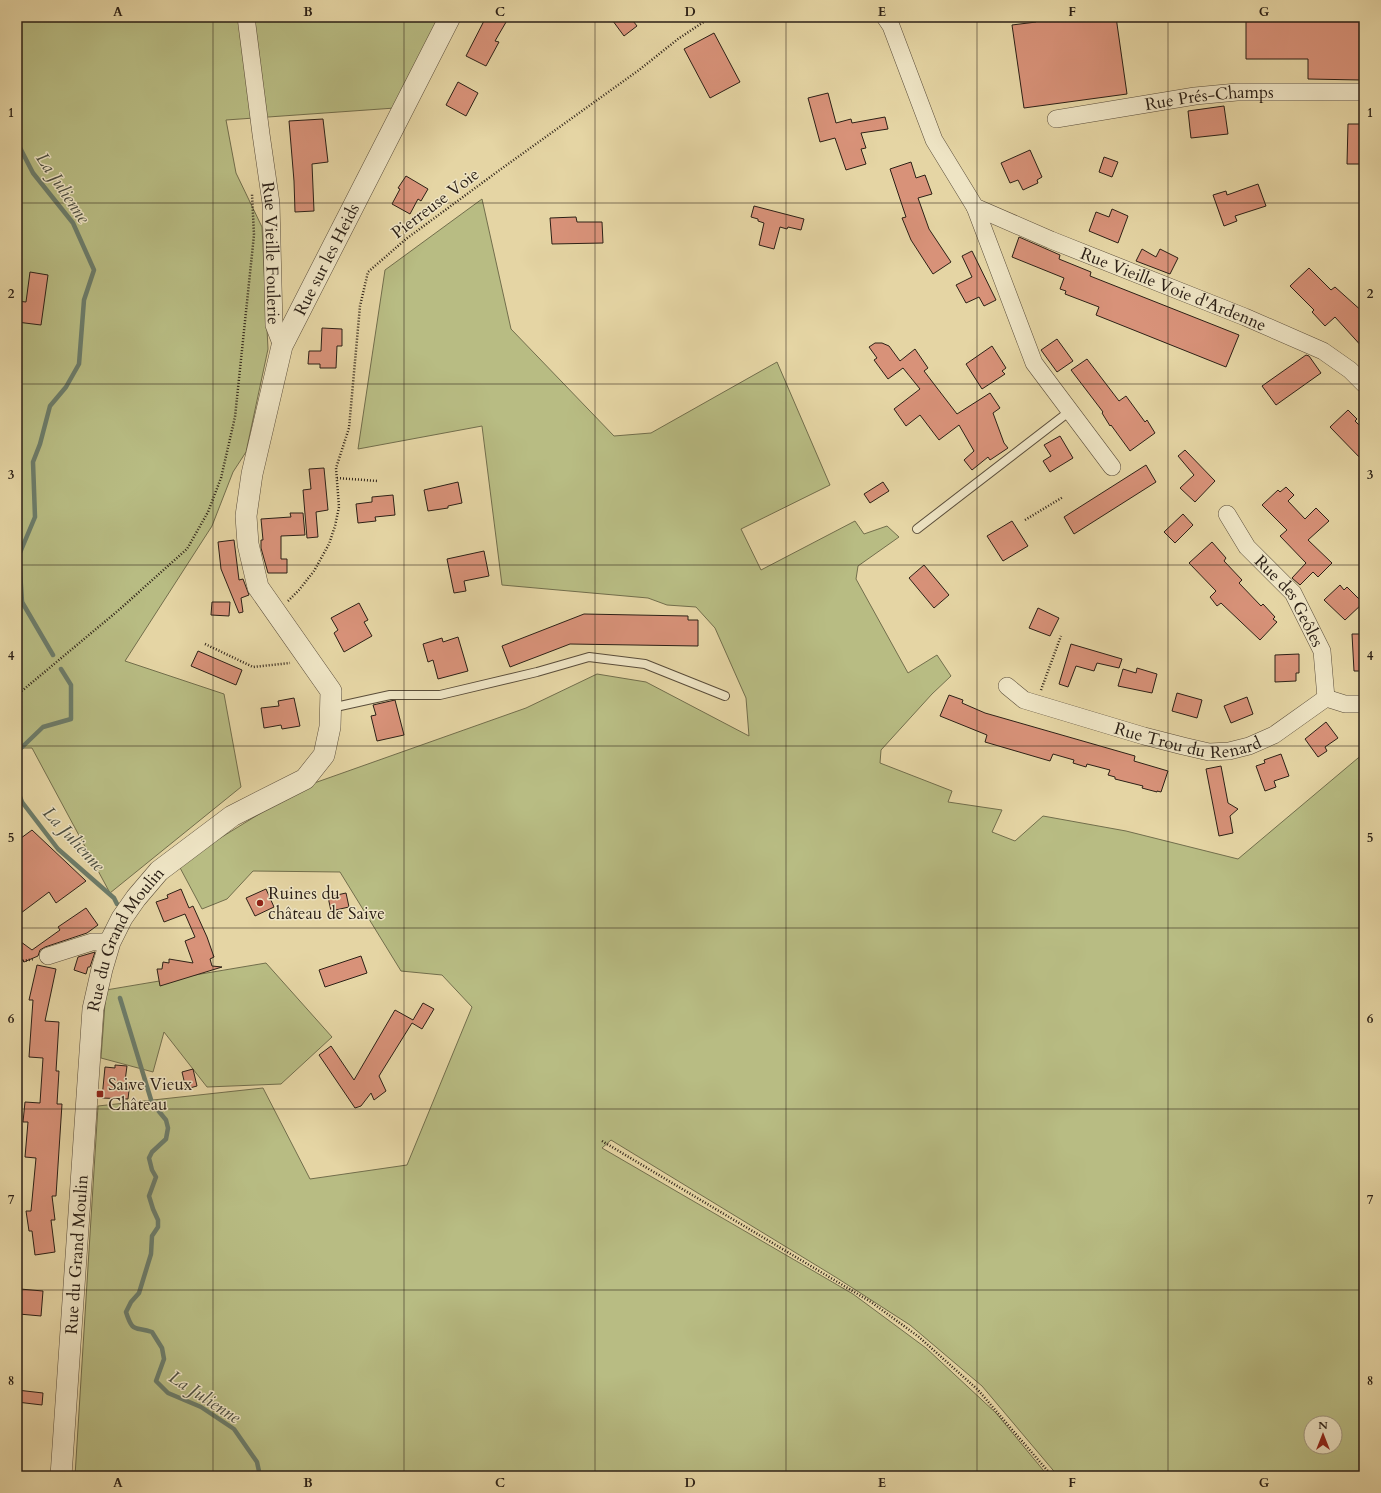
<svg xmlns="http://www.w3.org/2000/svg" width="1381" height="1493" font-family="Cardo,serif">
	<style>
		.green { fill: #b8bc83; stroke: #726e4c; fill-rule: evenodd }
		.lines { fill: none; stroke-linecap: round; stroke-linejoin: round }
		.stream { stroke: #6c7c6a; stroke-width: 4.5 }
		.building { fill: #d89279; stroke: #2c2016 }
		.service-casing { stroke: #5a4d3a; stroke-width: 10 }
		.minor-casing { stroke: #5a4d3a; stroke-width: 18 }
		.tertiary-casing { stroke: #5a4d3a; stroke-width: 22 }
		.path { stroke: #2c2016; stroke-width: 2.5; stroke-dasharray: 1 2; stroke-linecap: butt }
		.service { stroke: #eee4c4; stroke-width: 8 }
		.minor { stroke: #eee4c4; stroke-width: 17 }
		.tertiary { stroke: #eee4c4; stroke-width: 21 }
		.grid { fill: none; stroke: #2c2016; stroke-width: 1; stroke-opacity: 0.55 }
		.poi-dot { fill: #8f2418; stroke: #eee4c4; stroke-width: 1.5 }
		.labels { text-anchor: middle; stroke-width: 3; stroke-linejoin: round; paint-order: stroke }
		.street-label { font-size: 17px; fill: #2c2016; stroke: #eee4c4 }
		.poi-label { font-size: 17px; fill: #2c2016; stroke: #eee4c4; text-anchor: start }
		.water-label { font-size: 18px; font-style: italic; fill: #4c4e40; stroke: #eee4c4 }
		.neatline { fill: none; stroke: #2c2016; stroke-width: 1.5 }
		.grid-label { font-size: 13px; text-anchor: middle; font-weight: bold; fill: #2c2016 }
	</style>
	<rect width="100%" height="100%" fill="#e5d5a4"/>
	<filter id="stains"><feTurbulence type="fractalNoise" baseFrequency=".005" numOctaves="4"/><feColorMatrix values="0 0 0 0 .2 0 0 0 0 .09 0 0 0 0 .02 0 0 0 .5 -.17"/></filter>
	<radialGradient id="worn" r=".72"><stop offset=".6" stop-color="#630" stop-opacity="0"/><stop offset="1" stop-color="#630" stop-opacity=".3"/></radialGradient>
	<path class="green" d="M17,17H442L395,108L226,120L236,173L262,227L268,349L246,452L233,472L212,526L125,661L224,694L241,787L110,893L32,748H17Z
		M482,199L511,329L614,436L651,433L777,362L830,485L741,529L761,570L855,521L864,534L887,526L899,537L858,566L856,579L908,673L937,655L951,676L932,694L881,750L880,763L952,791L948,802L1002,810L992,832L1015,841L1043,816L1126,831L1238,859L1364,753V1476H1058L982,1386L910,1325L837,1278L611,1140L602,1148L853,1294L926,1348L996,1413L1048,1476H75L98,1106L263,1088L310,1179L407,1165L472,1007L442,975L401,971L340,872L253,871L227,899L202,909L178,864L303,787L526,708L597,674L646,682L749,736L746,698L715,628L696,607L667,605L648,598L502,585L482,426L358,449L385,270ZM1311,1423H1335V1447H1311Z
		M266,963L332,1037L281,1084L207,1087L164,1032L153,1072L101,1058L106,990Z"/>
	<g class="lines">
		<path class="stream" d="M17,142L33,173L73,223L94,270L84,300L79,364L66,387L50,406L40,444L33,462L35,517L19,555L22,602L53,655
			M17,752L43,727L71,719V685L61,669
			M17,789L22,802L58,849L114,898L117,904
			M120,998L152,1103L166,1120L168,1128L166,1139L152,1152L149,1158L152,1170L156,1177L149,1196L153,1209L158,1220V1227L152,1236L151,1254L139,1293L131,1302L126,1312C133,1334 135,1326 152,1332L162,1348L164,1359L156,1381L168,1393L201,1407L234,1429L257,1462L260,1476"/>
	</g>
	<path class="building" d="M486,17H509L495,41L499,42L486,66L466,56Z
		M610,17H630L637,26L624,36Z
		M1035,17H1116L1127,94L1024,108L1012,25L1036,22Z
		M1246,17H1364V59H1360L1361,80L1308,79V59H1246Z
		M714,33L740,82L710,98L684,49Z
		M458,82L478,93L466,116L446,105Z
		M828,93L836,123L851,119L852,123L885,117L888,129L861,133L866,148L861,149L866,164L846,170L835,138L820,142L808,98Z
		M1224,106L1228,134L1191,138L1188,111Z
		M323,119L328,162L312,164L314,211L295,212L294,181L289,121Z
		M1348,124H1364V164H1347Z
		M1030,150L1042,177L1037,180L1038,183L1023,190L1018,180L1010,183L1001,163Z
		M1104,157L1118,162L1112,177L1099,172Z
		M911,162L916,178L925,175L932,194L918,198L929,229L951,262L933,274L911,240L902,218L906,217L890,169Z
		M406,176L428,189L421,201L418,199L410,214L392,204L400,189L398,188Z
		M1258,184L1266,206L1235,216L1237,221L1224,226L1213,195L1226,191L1227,195Z
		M754,206L804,219L801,230L788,227L787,229L780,227L774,249L759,245L764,223L758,221V219L751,217Z
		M1112,209L1128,216L1118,243L1089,231L1096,212L1109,217Z
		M576,217L577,222H602L603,243L552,244L550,218Z
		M1019,237L1060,255L1059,259L1091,272L1090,276L1239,335L1226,367L1096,315L1099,307L1065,294L1066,291L1060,289L1064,278L1012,257Z
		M1142,249L1156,257L1160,249L1178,258L1170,274L1136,261Z
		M972,251L996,300L984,306L979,297L966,303L956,285L972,277L962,256Z
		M1309,268L1331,290L1335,287L1364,313V349L1335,317L1325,326L1312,312L1314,310L1290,286Z
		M30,272L48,275L41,325L17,322V301L26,302Z
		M322,328L342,329V346H337L336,368H320V364H308L309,351H321Z
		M1057,339L1073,361L1057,372L1041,350Z
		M875,343H882L889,346L900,361L915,349L928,368L924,371L957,414L990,393L1000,408L993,413L1004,443L1008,448L990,460L988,457L972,470L964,460L974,451L959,425L939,440L920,415L906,426L894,409L920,389L903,368L888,379L874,360L877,358L869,347Z
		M992,346L1006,368L1002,371L1005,374L982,389L966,364Z
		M1306,355L1309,356L1321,373L1276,405L1262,386Z
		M1087,359L1119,401L1126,396L1145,422L1147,420L1155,433L1130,451L1111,425L1110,426L1102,413L1103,412L1071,370Z
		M1348,410L1357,419L1355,421L1364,430V462L1330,427Z
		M1060,436L1073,458L1050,472L1043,461L1051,456L1044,445Z
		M1185,450L1215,481L1195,502L1180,488L1194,475L1178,456Z
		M1146,465L1156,482L1074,534L1064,517Z
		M324,468L328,510L316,512L318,537L307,538L303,490L311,489L309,469Z
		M458,482L462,503L448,506V508L428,511L424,490Z
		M883,482L889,491L870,503L864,494Z
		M1286,487L1294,495L1288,501L1305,519L1316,508L1329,521L1308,540L1332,563L1318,577L1313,572L1300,585L1292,578L1306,563L1280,536L1287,530L1262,505L1278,490L1280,492Z
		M393,495L395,515L375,517L376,521L358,523L356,504L372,502V497Z
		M290,513H303L305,535L281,536V559H287V573H268L261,548V540H263L261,519L291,517Z
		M1183,514L1193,525L1175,543L1164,532Z
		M1012,521L1028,546L1003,561L987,536Z
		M234,540L239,580L243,579L249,595L241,598L243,612L239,613L221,569L218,542Z
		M1212,542L1226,558L1224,561L1242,580L1239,583L1261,606L1263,604L1275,617L1273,619L1277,622L1260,640L1221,603L1217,606L1210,597L1216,591L1189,563Z
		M484,551L489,576L464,581L466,591L454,593L447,559Z
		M924,565L949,595L934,608L909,578Z
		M1340,585L1344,590L1347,587L1363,603L1345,620L1324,600Z
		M212,602H230L229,616L211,615Z
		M359,603L368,620L364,622L372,636L344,652L334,633L338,630L331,618Z
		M1038,608L1059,618L1050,636L1029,628Z
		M584,614L688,616V620H698V646L570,644L510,667L502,646Z
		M1352,634H1364V671H1354Z
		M458,637L468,671L438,679L433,660L428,662L423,644L442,638L443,642Z
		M1071,644L1122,659L1119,668L1097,663L1094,671L1076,666L1068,687L1059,684Z
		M198,651L242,670L236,685L191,666Z
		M1299,654V673H1296V681L1275,682V655Z
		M1137,668L1157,674L1152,693L1118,686L1123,669L1136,673Z
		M1177,693L1202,700L1197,718L1172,711Z
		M949,695L963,700L962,703L985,713L1135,756L1134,761L1168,771L1161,792L1157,791V792L1142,788L1143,786L1115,779V777L1108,775L1110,770L1087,764L1086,767L1073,763L1074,760L1053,754L1050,761L985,742L987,735L940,716Z
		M1247,697L1253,714L1231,723L1224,706Z
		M294,698L300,726L282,729L281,725L264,728L261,708L279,706L278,701Z
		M395,700L404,735L377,741L371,716L376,715L373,705Z
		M1326,722L1338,738L1325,747L1327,751L1318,757L1305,739Z
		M1281,754L1289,776L1274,781L1276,787L1265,791L1256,766L1265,763L1264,760Z
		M1221,766L1228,803L1238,809L1230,816L1233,833L1219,836L1206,769Z
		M32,830L86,881L56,903L49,892L17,916V841Z
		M181,889L189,908L193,906L207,937L214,957L210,959L212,966L222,967L160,986L157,969H162L163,962L169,963V959L193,963L185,941L195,937L185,914L164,922L156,902L168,898L167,895Z
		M266,889L274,907L255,916L246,898Z
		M346,893L349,907L331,911L328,897Z
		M86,908L98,925L87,933L45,947L40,950L38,956L24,962L21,958L17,960V939L32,950L60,930L58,927Z
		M95,952L90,967H88L86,974L74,970L78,957Z
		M361,956L367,973L325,987L319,970Z
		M37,965L56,969L45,1021L59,1022L56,1071H59L57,1104H62L56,1196H52L55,1220H51L55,1252L35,1255L32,1231H29L26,1211H31L36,1158L25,1157L28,1122H23L25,1102L40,1103L43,1058L29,1057L33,1000H29Z
		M423,1003L434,1009L422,1029L412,1023L379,1076L386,1091L374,1100L371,1093L361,1106L355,1108L319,1055L331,1046L354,1080L395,1010L413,1020Z
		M115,1065L127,1066L125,1081L130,1082L128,1099L102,1098L105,1067L115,1068Z
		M193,1069L197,1086L186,1089L182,1072Z
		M20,1289L43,1291L41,1316L19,1314Z
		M17,1390L43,1393L42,1405L17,1402Z"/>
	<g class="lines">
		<defs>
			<path id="service" d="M917,529L1070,411
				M331,708L390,695H440L537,672L589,657L645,664L725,696"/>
			<g id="minor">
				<path id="s1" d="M246,17L261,134L271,203L274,325L282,346"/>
				<path id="s2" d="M885,17L891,26L934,140L975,207L1051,240L1245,317L1323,351L1350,370L1364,384"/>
				<path id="s3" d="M1056,119L1195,96L1237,92H1364"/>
				<path d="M975,207L1034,363L1112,467"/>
				<path id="s4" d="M1227,514L1247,547L1293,593L1322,651L1326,698"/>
				<path id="s5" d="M1007,686L1024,700L1144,736L1183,746L1209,752L1229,751L1249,746L1274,735L1326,698L1345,704H1364"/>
				<path d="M48,956L92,942H110"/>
			</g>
			<g id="tertiary">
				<path id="s6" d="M61,1476L93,1009L102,969L110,942L122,918L136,898L159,871L232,816L305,779L324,755L330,727L331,691L258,587L248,544L246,516L252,474L282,346L450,17"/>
			</g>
		</defs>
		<use href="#service" class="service-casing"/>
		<use href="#minor" class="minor-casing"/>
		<use href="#tertiary" class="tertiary-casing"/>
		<path class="path" d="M337,478L378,481
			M1025,520L1063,497
			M288,601L299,590L314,571L329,544L335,526L339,507L336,468L349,428L360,306L368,272L406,239L501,169L639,70L678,39L711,17
			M205,644L253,667L290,663
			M1041,690L1061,636
			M17,695L120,609L187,549L208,512L221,478L235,417L254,235L252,194
			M17,962L34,959
			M602,1141L871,1302L919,1337L978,1390L1052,1476"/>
		<use href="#service" class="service"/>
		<use href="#minor" class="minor"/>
		<use href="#tertiary" class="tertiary"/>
	</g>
	<path class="grid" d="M213,17V1476M404,17V1476M595,17V1476M786,17V1476M977,17V1476M1168,17V1476M17,203H1364M17,384H1364M17,565H1364M17,746H1364M17,928H1364M17,1109H1364M17,1290H1364"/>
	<g class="poi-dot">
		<circle cx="260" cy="903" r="4"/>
		<rect x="96" y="1090" width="8" height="8" rx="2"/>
	</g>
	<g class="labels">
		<g class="street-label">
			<text dy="6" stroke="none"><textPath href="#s3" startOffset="155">Rue Prés-Champs</textPath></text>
			<text transform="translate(435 203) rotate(-37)" y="6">Pierreuse Voie</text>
			<text dy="6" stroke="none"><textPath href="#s1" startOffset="238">Rue Vieille Foulerie</textPath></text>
			<text dy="6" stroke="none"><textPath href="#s6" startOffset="1363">Rue sur les Heids</textPath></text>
			<text dy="6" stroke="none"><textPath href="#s2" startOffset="426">Rue Vieille Voie d'Ardenne</textPath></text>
			<text dy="6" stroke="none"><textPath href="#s4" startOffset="108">Rue des Geôles</textPath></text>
			<text dy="6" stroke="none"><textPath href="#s5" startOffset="192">Rue Trou du Renard</textPath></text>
			<text dy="6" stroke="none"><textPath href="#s6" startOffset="546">Rue du Grand Moulin</textPath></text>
			<text dy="6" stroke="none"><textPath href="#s6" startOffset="222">Rue du Grand Moulin</textPath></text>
		</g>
		<g class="poi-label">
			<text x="268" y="899">Ruines du<tspan x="268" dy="20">château de Saive</tspan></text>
			<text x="108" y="1090">Saive Vieux<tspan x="108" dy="20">Château</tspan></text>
		</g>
		<g class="water-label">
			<text transform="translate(63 188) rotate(56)" y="6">La Julienne</text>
			<text transform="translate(74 839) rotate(47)" y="6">La Julienne</text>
			<text transform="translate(205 1397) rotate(33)" y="6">La Julienne</text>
		</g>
	</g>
	<rect width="1381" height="1493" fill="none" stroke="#e5d5a4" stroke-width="44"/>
	<g transform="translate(1323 1435)"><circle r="19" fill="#eee4c4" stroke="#a0967e"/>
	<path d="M0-3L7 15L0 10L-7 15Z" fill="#8f2418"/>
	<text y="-6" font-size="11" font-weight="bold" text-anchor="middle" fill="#2c2016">N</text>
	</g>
	<rect x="22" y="22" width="1337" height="1449" class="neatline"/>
	<g class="grid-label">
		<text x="118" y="16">A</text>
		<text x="308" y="16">B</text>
		<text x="500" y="16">C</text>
		<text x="690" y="16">D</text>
		<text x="882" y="16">E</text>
		<text x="1072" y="16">F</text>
		<text x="1264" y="16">G</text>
		<text x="11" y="117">1</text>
		<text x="1370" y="117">1</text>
		<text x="11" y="298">2</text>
		<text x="1370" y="298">2</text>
		<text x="11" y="479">3</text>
		<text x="1370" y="479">3</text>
		<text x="11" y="660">4</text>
		<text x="1370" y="660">4</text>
		<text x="11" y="842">5</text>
		<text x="1370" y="842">5</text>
		<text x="11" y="1023">6</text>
		<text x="1370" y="1023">6</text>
		<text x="11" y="1204">7</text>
		<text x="1370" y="1204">7</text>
		<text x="11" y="1385">8</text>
		<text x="1370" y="1385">8</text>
		<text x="118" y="1487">A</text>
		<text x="308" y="1487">B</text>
		<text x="500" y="1487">C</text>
		<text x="690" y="1487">D</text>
		<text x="882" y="1487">E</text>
		<text x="1072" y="1487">F</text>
		<text x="1264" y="1487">G</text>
	</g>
	<rect width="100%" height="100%" filter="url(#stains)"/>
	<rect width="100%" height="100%" fill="url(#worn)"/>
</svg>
